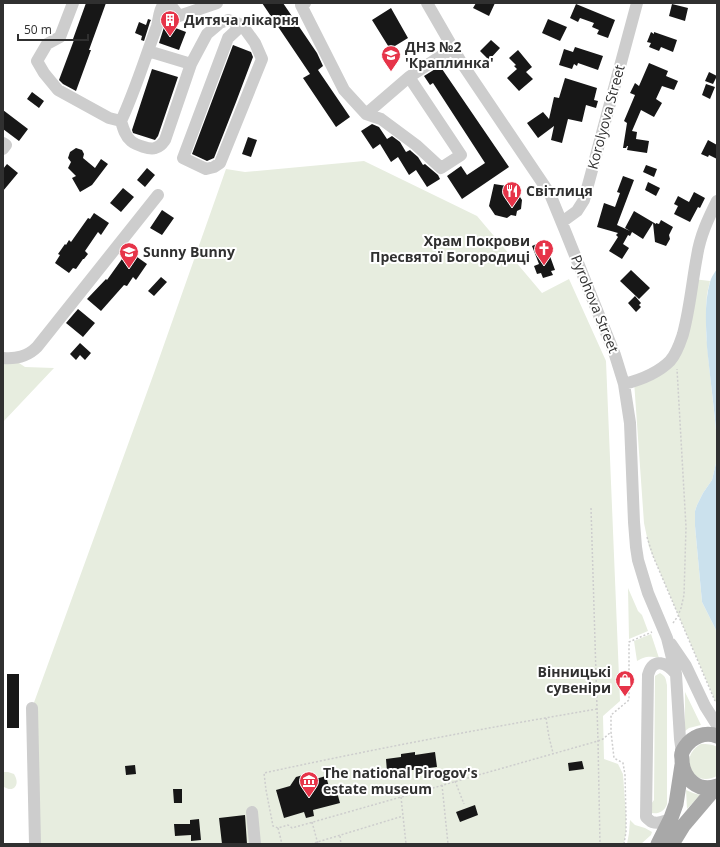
<svg xmlns="http://www.w3.org/2000/svg" width="720" height="847" font-family="'Open Sans',sans-serif">
	<style>
		.green { fill: #e7eddf }
		.water { fill: #cbe1ed }
		.building { fill: #171717 }
		.lines { fill: none; stroke-linecap: round; stroke-linejoin: round }
		.path { stroke: #cdcdcd; stroke-width: 1.5; stroke-dasharray: 2 2; stroke-linecap: butt }
		.minor { stroke: #cdcdcd; stroke-width: 12 }
		.major { stroke: #a8a8a8; stroke-width: 15 }
		.labels { text-anchor: middle; stroke-width: 4; stroke-linejoin: round; paint-order: stroke }
		.poi-label { font-size: 14px; font-weight: bold; fill: #303030; stroke: #fff; text-anchor: start }
		.street-label { font-size: 14px; fill: #303030; stroke: #fff }
	</style>
	<rect width="100%" height="100%" fill="#fff"/>
	<path class="green" d="M364,161L477,216L542,293L569,279L606,361L620,701L603,716L604,759L618,764L623,774L626,817V832L624,844H35L32,708L154,373L226,169L245,172Z
		M693,279L710,281L707,294L706,309V332L709,365L717,439V459L712,480L703,493L697,505L695,511V526L702,602L717,632V705L653,556L649,547L644,523L634,381L670,361Z
		M3,358L13,359L25,367L54,368L3,422Z
		M628,588L638,611L642,615L648,631L629,639Z
		M651,634L659,658C649,656 646,656 637,661L634,641Z
		M660,673C666,676 666,680 667,685V804C664,813 656,815 648,812L649,807L654,800L655,676Z
		M685,692L701,725L689,728L685,731Z
		M701,744C707,744 712,744 717,747V776C693,789 677,757 701,744Z
		M3,772H8L14,774C21,785 13,794 3,786Z
		M686,790L693,793L700,795L687,809Z
		M630,820L635,825L645,828L652,832L651,835L641,844H627L629,833Z"/>
	<path class="water" d="M717,269V439C714,408 710,377 707,347C706,326 704,303 710,282C711,278 714,273 717,269Z
		M717,459V632L702,602L695,526V511L697,505L703,493L712,480Z"/>
	<path class="building" d="M86,3H106L89,50H91L76,91L63,84L59,80L74,40L73,39Z
		M262,3H283L317,53L323,66L318,70L350,117L336,127L303,78L310,74Z
		M476,3H495L489,16L473,8Z
		M576,4L615,20L608,38L597,34L599,30L592,27L594,23L580,18L578,22L570,18Z
		M672,4L688,8L685,21L669,16Z
		M391,8L408,38L390,49L372,20Z
		M148,19L151,20L150,22L144,41L141,40L142,36L135,33L139,22L146,25Z
		M548,19L567,27L560,41L542,33Z
		M165,24L186,32L179,50L159,43Z
		M651,32L654,34V32L677,40L673,52L661,47L659,51L649,47L651,43L647,42Z
		M491,40L500,48L489,60L480,51Z
		M233,45L251,52L253,57L236,102L214,158L207,161L192,154Z
		M575,47L603,56L598,70L578,63L577,66L574,64L572,69L559,65L564,49L573,52Z
		M518,50L532,67L526,72L533,79L519,91L507,78L517,69L514,66L516,65L509,58Z
		M649,63L668,71L666,76L678,81L674,90L662,86L656,99L662,103L654,117L641,110L632,131L637,132L636,139L649,141L647,153L627,150L628,146H627L626,148H623L627,123L624,121L635,95L630,93L635,83L639,86Z
		M440,66L509,167L462,199L447,176L461,166L467,175L485,163L433,83L430,85L424,76Z
		M152,69L178,77L158,136L155,140L133,133L132,130Z
		M709,72L717,76L713,84L705,81Z
		M565,78L597,88L594,100L598,101L596,108L586,105L582,122L568,119L562,143L551,140L554,126L538,138L527,123L543,112L549,119L554,97L559,98Z
		M706,84L715,87L710,99L702,95Z
		M32,92L44,101L39,108L27,99Z
		M3,110L28,129L19,141L3,129Z
		M372,124L379,127L387,139L392,136L400,142L406,152L410,150L411,151L418,157L423,165L425,164L438,175L440,179L427,187L416,170L409,175L398,157L391,162L380,144L373,149L361,131Z
		M248,137L257,140L251,157L242,154Z
		M708,140L717,145V159L709,155L708,157L701,154Z
		M76,148L82,150L84,154L83,158L95,168L101,159L108,164L92,185L80,192L72,178L76,176L68,168L71,162L68,158L70,152Z
		M7,164L18,173L3,191V169Z
		M646,165L657,169L654,177L643,172Z
		M147,168L155,175L145,187L137,180Z
		M623,176L634,180L617,225L630,231L625,228L634,211L656,224V223L659,224L661,220L673,227L669,235L670,239L666,246L655,242L653,223L643,239L632,232L630,236L628,235L623,244L629,248L622,259L609,251L618,237L616,235L618,233L597,227L604,203L615,207L620,193L617,192Z
		M648,182L660,188L656,196L645,190Z
		M494,184L513,187L516,191H521L520,197L522,200L521,209L517,211L516,216L511,215L507,218L495,215L489,206Z
		M123,188L134,197L121,212L110,203Z
		M694,192L705,198L700,208L698,207L690,222L674,214L678,206L674,204L678,196L689,202Z
		M162,210L174,218L162,235L150,228Z
		M94,213L109,223L101,235L98,232L85,251L88,254L84,259H83L76,269L73,268L69,273L55,263L60,255L58,254L65,244L66,245L69,240L71,242L88,218L90,219Z
		M541,242L543,247L546,245L555,270L551,271L553,275L543,278L541,273L537,274L534,266L539,264L532,246Z
		M130,252L147,264L136,280L133,277L127,286L124,285L101,311L87,299L106,279L107,280L122,259L124,261Z
		M631,270L650,288L639,299L620,281Z
		M161,277L167,282L154,296L148,291Z
		M635,296L641,303L639,305L641,307L636,312L628,303Z
		M78,309L95,323L83,337L66,323Z
		M80,343L91,353L85,360L80,355L76,360L70,354Z
		M7,674H19V728H7Z
		M415,752V755L435,752L437,767L396,772V771L387,772L386,759L401,757V754Z
		M582,761L584,769L569,771L568,763Z
		M135,765L136,774L126,775L125,766Z
		M303,775L306,776L312,780L326,776L331,794L337,792L340,803L313,810L314,816L306,818L304,812L284,818L276,790L290,786L296,777Z
		M173,789H182V803H174Z
		M475,805L478,815L460,822L456,812Z
		M245,815L247,844H222L219,818Z
		M199,819L201,840L191,841V835L175,836L174,824H190V820Z"/>
	<g class="lines">
		<path class="path" d="M591,508L598,741L600,844
			M647,537L653,556L715,701
			M673,623L678,616L681,608L684,595L686,527L677,369
			M597,709C485,728 374,749 264,773L266,790L273,826L278,828L288,825L292,828L598,741L603,739L611,732
			M546,718L549,737L553,753
			M455,781L464,804
			M442,785L448,844
			M401,797L406,844
			M312,822L318,844
			M278,828L282,844
			M340,836L341,844
			M311,844L403,816
			M624,844L626,832V817L625,775L623,763L614,758L611,732V715L629,700V642L652,632"/>
		<path class="minor" d="M73,3L60,37L47,44L37,61L44,73L58,90L109,118L121,121C135,91 145,58 157,26C159,19 159,8 165,3
			M169,3L179,16L217,3
			M305,3L301,5L344,90L366,114L381,119L416,145L441,168L461,155L409,77L453,48
			M427,3L461,62L550,194L566,233L615,355L624,384L630,423L634,522L636,547L638,560L648,593L667,638L676,674L680,739L682,753
			M191,64L207,34L220,23L228,20L242,25L255,43L262,59L220,163L214,167L206,169L183,158L228,38L242,25
			M366,114L409,77
			M121,121C123,128 125,136 131,141C136,145 150,150 155,148C160,147 162,144 165,140L191,64L148,51
			M3,143L6,145L3,149
			M562,222L577,211L584,200L637,3
			M3,358C16,359 27,357 37,347L158,195
			M624,384C640,380 658,373 670,361C677,353 680,343 683,334C690,308 692,282 697,256C700,236 708,219 717,201
			M671,644L686,666L705,706L717,725
			M32,708L35,844
			M252,812L255,844
			M671,818C666,821 659,824 652,822C650,821 648,819 646,817L648,675C653,656 667,663 676,674"/>
		<path class="major" d="M717,736C705,731 692,737 685,747C684,749 682,751 682,753C681,755 682,757 682,759C682,778 698,793 717,786
			M658,844L671,818L676,804L682,765
			M672,844L683,826L717,786"/>
	</g>
	<defs>
		<symbol id="building-pin" viewBox="-11 -11 22 30"><path d="M0 17L-7.5 6A9.5 9.5 0 1 1 7.5 6Z" fill="#e63449" stroke="#fff"/><path d="M-4-6H4V6H1V3H-1V6H-4ZM-2.5-4.3h1.7v1.8h-1.7ZM.8-4.3h1.7v1.8H.8ZM-2.5-1h1.7V.8h-1.7ZM.8-1h1.7V.8H.8Z" fill="#fff"/></symbol>
		<symbol id="school-pin" viewBox="-11 -11 22 30"><path d="M0 17L-7.5 6A9.5 9.5 0 1 1 7.5 6Z" fill="#e63449" stroke="#fff"/><path d="M0-5L7-2L0 1L-7-2ZM-4 1L0 2.5L4 1V4Q0 6-4 4Z" fill="#fff"/></symbol>
		<symbol id="restaurant-pin" viewBox="-11 -11 22 30"><path d="M0 17L-7.5 6A9.5 9.5 0 1 1 7.5 6Z" fill="#e63449" stroke="#fff"/><path d="M-5-6h1v4h1v-4h1v4h1v-4h1v5L-1.5 .5V6h-2V.5L-5-1ZM5-6V6H3V1.5H1.5Q1.5-4 5-6Z" fill="#fff"/></symbol>
		<symbol id="church-pin" viewBox="-11 -11 22 30"><path d="M0 17L-7.5 6A9.5 9.5 0 1 1 7.5 6Z" fill="#e63449" stroke="#fff"/><path d="M-1.2-6h2.4v3.5h3.3v2.4h-3.3V6h-2.4V-.1h-3.3v-2.4h3.3Z" fill="#fff"/></symbol>
		<symbol id="shop-pin" viewBox="-11 -11 22 30"><path d="M0 17L-7.5 6A9.5 9.5 0 1 1 7.5 6Z" fill="#e63449" stroke="#fff"/><path d="M-5-2.5h2.3a2.7 3.5 0 0 1 5.4 0H5L5.5 6h-11ZM-1.5-2.5h3a1.5 2.3 0 0 0-3 0Z" fill="#fff"/></symbol>
		<symbol id="museum-pin" viewBox="-11 -11 22 30"><path d="M0 17L-7.5 6A9.5 9.5 0 1 1 7.5 6Z" fill="#e63449" stroke="#fff"/><path d="M0-6L6-3V-2H-6V-3ZM-5-1h2V3h-2ZM-1-1h2V3h-2ZM3-1h2V3H3ZM-6 4H6V6H-6Z" fill="#fff"/></symbol>
	</defs>
	<g fill-rule="evenodd">
		<use href="#building-pin" x="159" y="9" width="22" height="30"/>
		<use href="#school-pin" x="380" y="44" width="22" height="30"/>
		<use href="#restaurant-pin" x="501" y="180" width="22" height="30"/>
		<use href="#church-pin" x="533" y="238" width="22" height="30"/>
		<use href="#school-pin" x="118" y="241" width="22" height="30"/>
		<use href="#shop-pin" x="614" y="669" width="22" height="30"/>
		<use href="#museum-pin" x="298" y="770" width="22" height="30"/>
	</g>
	<g class="labels">
		<g class="poi-label">
			<text x="184" y="25">Дитяча лікарня</text>
			<text x="405" y="52">ДНЗ №2<tspan x="405" dy="16">'Краплинка'</tspan></text>
			<text x="526" y="196">Світлиця</text>
			<text x="530" y="246" text-anchor="end">Храм Покрови<tspan x="530" dy="16">Пресвятої Богородиці</tspan></text>
			<text x="143" y="257">Sunny Bunny</text>
			<text x="611" y="677" text-anchor="end">Вінницькі<tspan x="611" dy="16">сувеніри</tspan></text>
			<text x="323" y="778">The national Pirogov's<tspan x="323" dy="16">estate museum</tspan></text>
		</g>
		<g class="street-label">
			<text transform="translate(606 117) rotate(-75)" y="5">Korolyova Street</text>
			<text transform="translate(595 304) rotate(68)" y="5">Pyrohova Street</text>
		</g>
	</g>
	<rect width="720" height="847" fill="none" stroke="#303030" stroke-width="8"/>
	<path d="M18 34v6h70v-6" fill="none" stroke="#303030" stroke-width="2"/>
	<text x="24" y="34" font-size="12" fill="#303030" stroke="#ffffff" stroke-width="3" paint-order="stroke">50 m</text>
</svg>
